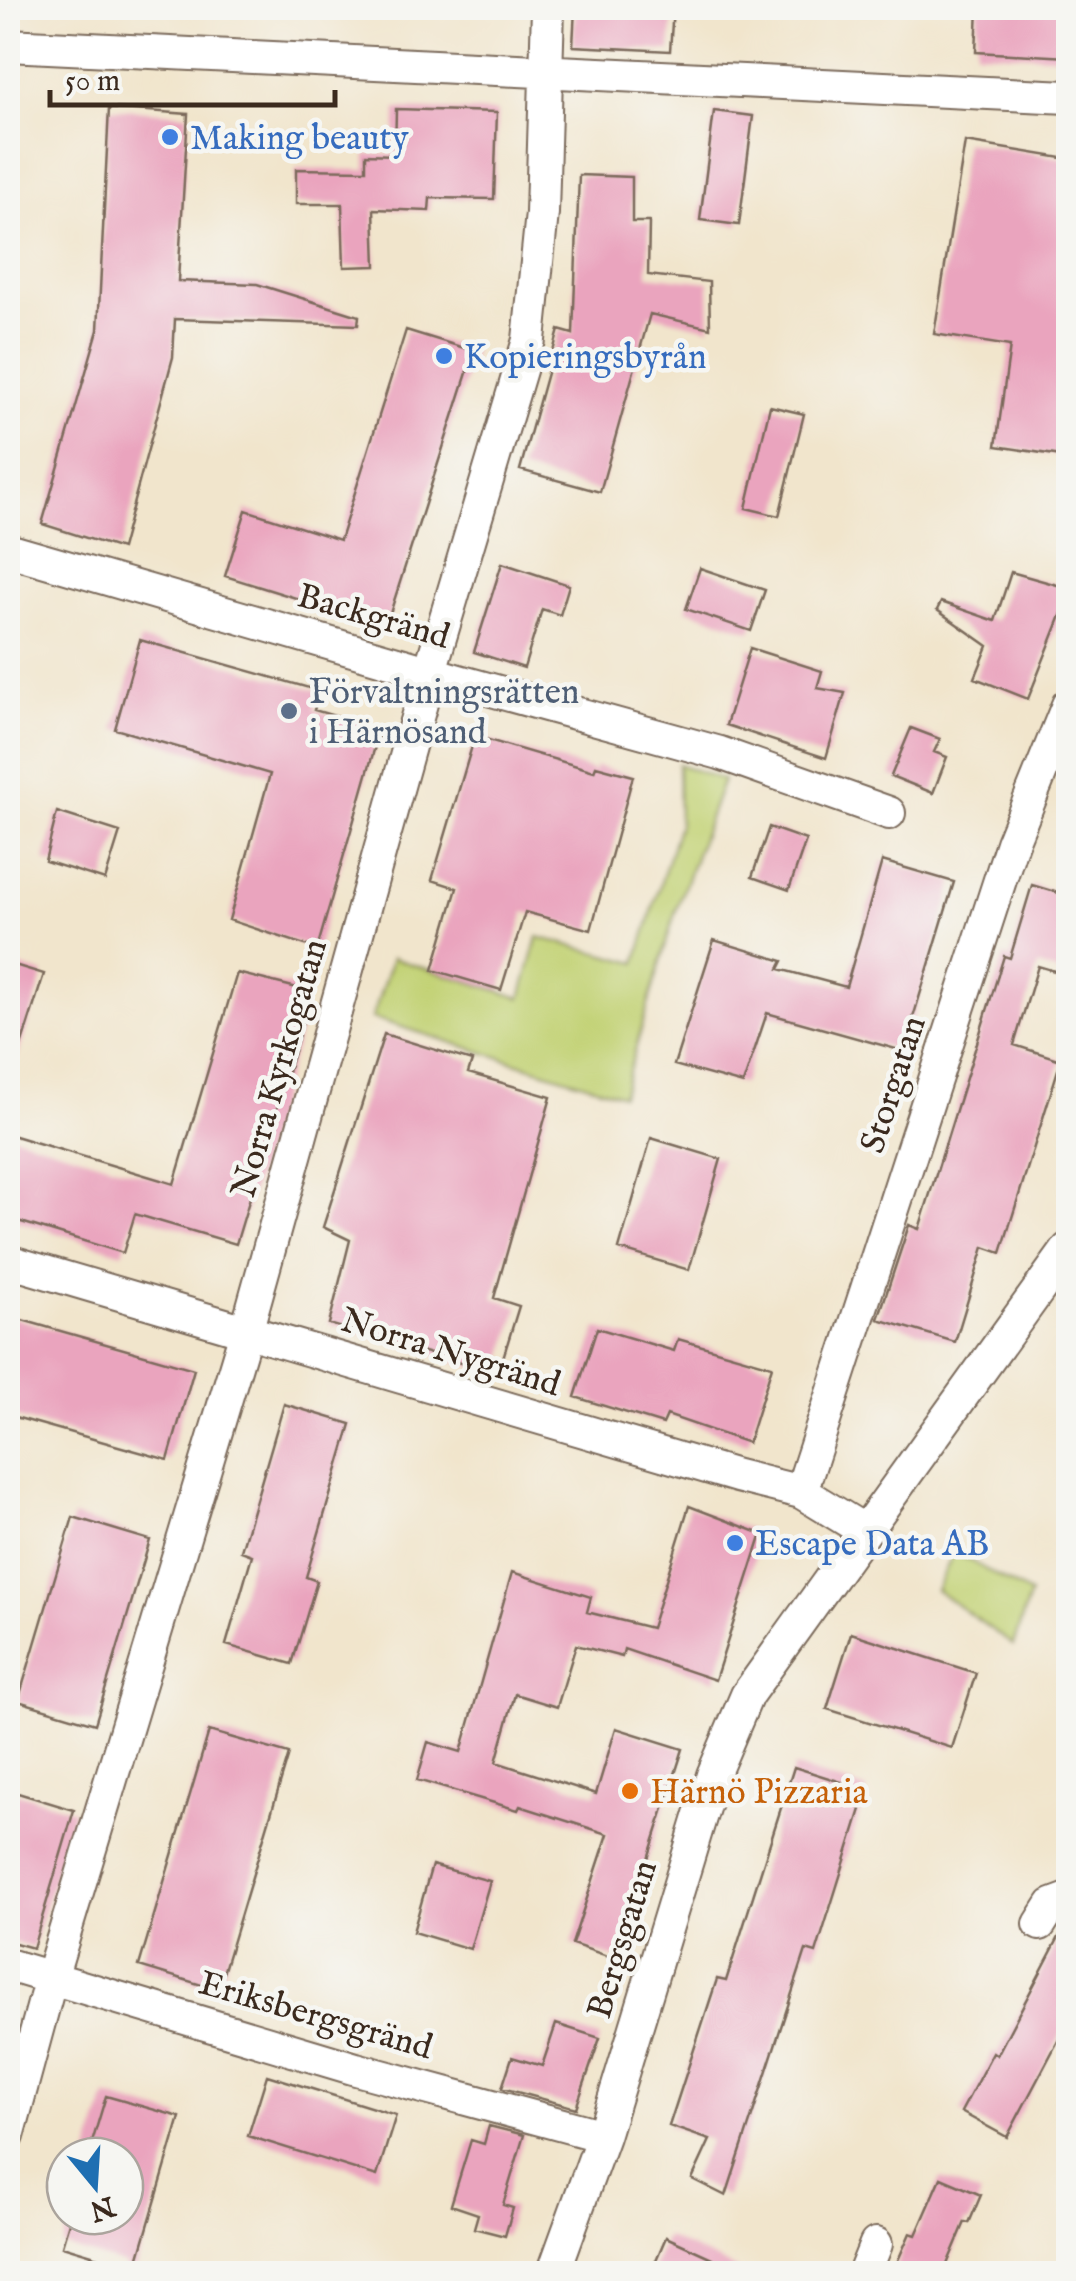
<svg xmlns="http://www.w3.org/2000/svg" width="1076" height="2281" font-family="'IM FELL English',serif">
	<style>
		.green { fill: #c2d274; stroke: #7e7e49; stroke-width: 2.5 }
		.building { fill: #eaa4be }
		.lines { fill: none; stroke-linecap: round; stroke-linejoin: round }
		.street-casing { stroke: #7b6b5b; stroke-width: 36 }
		.street { stroke: #fff; stroke-width: 32 }
		.shop-dot { fill: #3f7fe0; stroke: #f6f6f2; stroke-width: 4 }
		.service-dot { fill: #5c6f8a; stroke: #f6f6f2; stroke-width: 4 }
		.food-dot { fill: #e8710a; stroke: #f6f6f2; stroke-width: 4 }
		.labels { text-anchor: middle; stroke-width: 9; stroke-linejoin: round; paint-order: stroke }
		.shop-label { font-size: 35px; fill: #366cbe; stroke: #f6f6f2; text-anchor: start }
		.street-label { font-size: 35px; fill: #3b2a1e; stroke: #f6f6f2 }
		.service-label { font-size: 35px; fill: #4e5e75; stroke: #f6f6f2; text-anchor: start }
		.food-label { font-size: 35px; fill: #c56008; stroke: #f6f6f2; text-anchor: start }
	</style>
	<rect width="100%" height="100%" fill="#f6f6f2"/>
	<filter id="ink" filterUnits="userSpaceOnUse"><feTurbulence type="fractalNoise" baseFrequency=".01" numOctaves="2"/><feDisplacementMap in="SourceGraphic" scale="20" xChannelSelector="R" yChannelSelector="G"/><feConvolveMatrix kernelMatrix="1 2 1 2 8 2 1 2 1" color-interpolation-filters="sRGB"/></filter>
	<filter id="wash" filterUnits="userSpaceOnUse"><feTurbulence type="fractalNoise" baseFrequency=".0048" numOctaves="4" result="noise"/><feDisplacementMap in="SourceGraphic" scale="40" xChannelSelector="R" yChannelSelector="G"/><feGaussianBlur stdDeviation="2.25" result="paint"/><feColorMatrix in="noise" values="0 0 0 0 0 0 0 0 0 0 0 0 0 0 0 0 0 1.4 0 .05"/><feComposite in="paint" operator="in"/></filter>
	<g filter="url(#wash)">
		<rect width="100%" height="100%" fill="#f1e5cc"/>
		<path class="green" d="M678,764L723,780L675,913L622,1095L372,1018L392,958L521,998L538,937L636,963L679,824Z
			M954,1552L1030,1594L1013,1645L936,1590Z"/>
		<g id="blocks">
			<path class="building" d="M575,8H673L670,51L573,46Z
				M978,8H1068V57L976,52Z
				M109,108L188,114L178,281L257,284L359,316L358,325L175,319L173,357L121,549L42,524L98,330Z
				M396,109L497,112L494,199L430,198L429,211L374,209L376,266L344,267L342,204H296V169L366,170V154L395,155Z
				M714,111L753,116L739,225L700,220Z
				M965,142L1068,159V457L996,446L1010,346L934,334Z
				M579,175L632,177V222H649L648,275L709,282L710,328L650,314L600,492L520,470L559,330L573,334Z
				M406,330L474,351L386,626L225,576L246,510L340,540Z
				M770,406L804,414L779,516L746,508Z
				M502,563L569,585L560,615L542,609L524,668L474,652Z
				M700,568L765,590L751,631L686,609Z
				M1011,572L1068,588V598L1028,699L975,678L988,646L937,610L941,602L995,621Z
				M140,640L320,691L314,710L380,729L317,949L229,920L270,774L115,729Z
				M750,648L822,671L817,688L845,693L826,758L726,725Z
				M911,728L940,739L934,752L947,757L933,793L891,776Z
				M475,736L594,771L596,766L633,776L591,930L525,912L501,990L433,970L457,888L432,880Z
				M57,812L120,832L105,880L45,861Z
				M769,827L806,840L789,890L752,877Z
				M882,861L954,882L903,1051L767,1013L743,1084L674,1065L714,940L783,961L779,969L846,987Z
				M1032,885L1068,896V975L1038,966L1014,1045L1061,1060L1001,1253L984,1247L955,1342L878,1319L909,1225L919,1229L1004,956L1010,958Z
				M8,963L44,974L14,1068L8,1067Z
				M237,973L305,990L299,1010L306,1012L236,1244L135,1214L123,1253L8,1218V1134L174,1184Z
				M384,1034L472,1061L468,1073L551,1097L494,1298L519,1306L498,1374L329,1324L350,1240L323,1227Z
				M651,1138L721,1159L689,1270L619,1249Z
				M8,1316L194,1369L168,1460L8,1415Z
				M597,1328L674,1351L678,1339L772,1366L748,1443L667,1415L663,1424L575,1397Z
				M284,1404L351,1424L306,1577L317,1581L292,1664L226,1645L252,1555L241,1551Z
				M689,1506L762,1534L715,1680L624,1649L622,1657L576,1645L557,1707L515,1694L496,1762L596,1794L616,1728L683,1749L616,1959L572,1944L608,1834L520,1806L518,1810L417,1780L428,1742L461,1752L512,1572L591,1597L587,1612L651,1628Z
				M73,1517L150,1540L95,1724L18,1701Z
				M851,1633L976,1673L952,1748L827,1709Z
				M209,1731L289,1754L218,1990L139,1966Z
				M794,1767L867,1790L816,1953L806,1950L726,2196L692,2179L710,2140L669,2126L717,1979L726,1981Z
				M8,1790L74,1810L33,1948L8,1941Z
				M432,1865L490,1881L470,1949L413,1932Z
				M1068,1920V2022L1007,2137L961,2112L993,2052L997,2055Z
				M556,2024L600,2038L576,2108L502,2088L512,2057L542,2066Z
				M267,2075L396,2115L377,2176L248,2136Z
				M106,2096L180,2117L134,2274H125V2265L62,2246L71,2216H125V2156H88Z
				M489,2126L524,2135L503,2205L513,2208L505,2236L474,2228L478,2214L451,2205L471,2140L484,2144Z
				M941,2178L981,2195L969,2223L965,2222L943,2274H892L910,2233L916,2235Z
				M666,2237L747,2274H650Z"/>
		</g>
	</g>
	<g filter="url(#ink)">
		<use href="#blocks" fill-opacity="0" stroke="#7b6b5b" stroke-width="2.5"/>
		<g class="lines">
			<defs>
				<path id="street" d="M8,45L1068,97
					M8,550L459,681L720,753L889,813
					M8,1261L737,1476L801,1492L865,1531
					M801,1492L1012,843L1068,705
					M1040,1924L1052,1905L1068,1899
					M8,1965L356,2069L603,2136
					M8,2136L51,1978L246,1332L430,671L529,340L542,213L548,8
					M553,2274L603,2136L713,1775L747,1695L1068,1249
					M864,2274L876,2244"/>
			</defs>
			<use href="#street" class="street-casing"/>
			<use href="#street" class="street"/>
		</g>
	</g>
	<g class="shop-dot">
		<circle cx="170" cy="137" r="10"/>
		<circle cx="444" cy="356" r="10"/>
		<circle cx="735" cy="1543" r="10"/>
	</g>
	<circle class="service-dot" cx="289" cy="711" r="10"/>
	<circle class="food-dot" cx="630" cy="1791" r="10"/>
	<g class="labels">
		<g class="shop-label">
			<text x="190" y="149">Making beauty</text>
			<text x="464" y="368">Kopieringsbyrån</text>
			<text x="755" y="1555">Escape Data AB</text>
		</g>
		<g class="street-label">
			<text transform="translate(374 615) rotate(16)" y="12">Backgränd</text>
			<text transform="translate(278 1068) rotate(-74)" y="12">Norra Kyrkogatan</text>
			<text transform="translate(892 1084) rotate(-72)" y="12">Storgatan</text>
			<text transform="translate(451 1351) rotate(17)" y="12">Norra Nygränd</text>
			<text transform="translate(621 1939) rotate(-73)" y="12">Bergsgatan</text>
			<text transform="translate(316 2014) rotate(16)" y="12">Eriksbergsgränd</text>
		</g>
		<g class="service-label">
			<text x="309" y="703">Förvaltningsrätten<tspan x="309" dy="40">i Härnösand</tspan></text>
		</g>
		<g class="food-label">
			<text x="650" y="1803">Härnö Pizzaria</text>
		</g>
	</g>
	<rect width="1076" height="2281" fill="none" stroke="#f6f6f2" stroke-width="40"/>
	<g transform="translate(95 2186) rotate(162)"><circle r="48" fill="#f6f6f2" stroke="#aba49d" stroke-width="2.5"/>
	<path d="M0-8L18 38L0 25L-18 38Z" fill="#1f6fb2"/>
	<text y="-15" font-size="28" font-weight="bold" text-anchor="middle" fill="#3b2a1e">N</text>
	</g>
	<path d="M50 90v15h285v-15" fill="none" stroke="#3b2a1e" stroke-width="5"/>
	<text x="65" y="90" font-size="30" fill="#3b2a1e" stroke="#f6f6f2" stroke-width="8" paint-order="stroke">50 m</text>
</svg>
